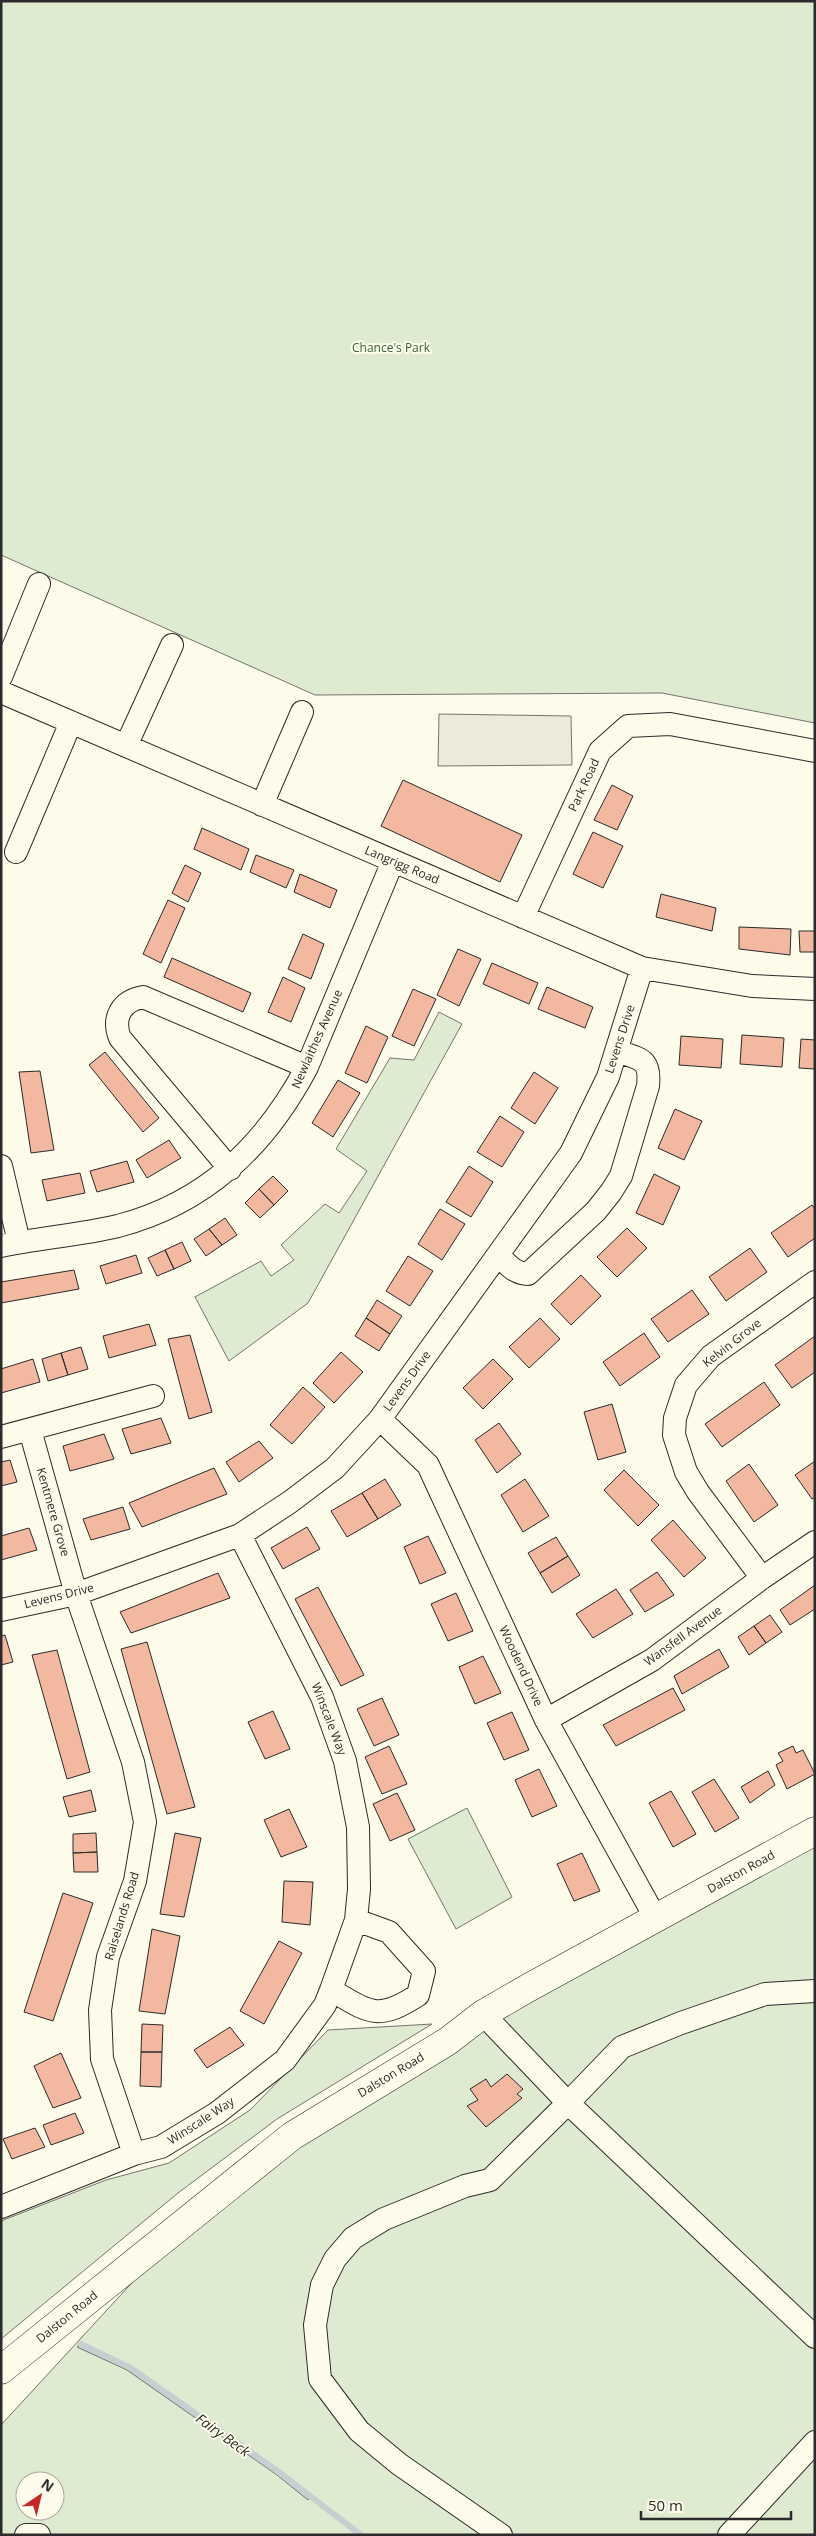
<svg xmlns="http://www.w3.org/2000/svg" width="816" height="2536" font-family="'Open Sans',sans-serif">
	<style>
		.green { fill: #deebd1; stroke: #74746e; fill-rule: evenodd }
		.parking { fill: #eceadb; stroke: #74746e }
		.water { fill: #c7d0d0; stroke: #74746e }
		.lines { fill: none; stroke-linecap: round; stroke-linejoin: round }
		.stream { stroke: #c7d0d0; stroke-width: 6 }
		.building { fill: #f2b8a0; stroke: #2b2b2b }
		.minor-casing { stroke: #2b2b2b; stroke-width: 24 }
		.major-casing { stroke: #2b2b2b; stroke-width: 29 }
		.minor { stroke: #fdfbea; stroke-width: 22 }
		.major { stroke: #fdfbea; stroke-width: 28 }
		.labels { text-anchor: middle; stroke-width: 4; stroke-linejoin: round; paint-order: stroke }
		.park-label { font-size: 12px; fill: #34623c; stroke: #fdfbea }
		.street-label { font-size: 12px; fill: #2b2b2b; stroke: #fdfbea }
		.water-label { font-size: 14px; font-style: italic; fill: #2b2b2b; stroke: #fdfbea }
	</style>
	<rect width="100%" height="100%" fill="#fdfbea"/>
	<path class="green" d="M1,1H815V723L662,693L315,695L1,555Z
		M439,1012L462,1024L308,1303L229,1361L195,1297L261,1261L271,1276L294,1260L281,1245L325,1204L339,1213L367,1171L336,1149L390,1058L414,1060Z
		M467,1808L512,1897L456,1929L408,1839Z
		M815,1845V2535H1V2425L199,2210L528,1991ZM25,2481H55V2511H25Z
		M432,2024L277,2119L178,2193L1,2339V2221L106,2180L169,2163L250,2110L328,2030Z"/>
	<path class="parking" d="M439,714L571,716L572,765L438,766Z"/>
	<path class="water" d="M81,2344L131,2368L310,2497L308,2500L277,2475L127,2370L77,2347Z"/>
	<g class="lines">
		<path class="stream" d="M81,2344L131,2368L276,2470L361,2535"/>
	</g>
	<path class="building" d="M403,780L522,835L500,882L381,826Z
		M612,785L633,796L617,830L594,820Z
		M202,828L249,849L241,870L194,849Z
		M593,832L623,846L603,888L573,874Z
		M256,855L294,870L286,888L250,872Z
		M185,865L201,873L188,902L172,893Z
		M300,874L337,890L330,908L294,892Z
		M661,894L716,908L712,931L656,917Z
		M168,900L185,908L161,963L143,954Z
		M739,927L791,929L790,955L739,949Z
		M799,931H815V952H800Z
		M303,934L324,944L311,979L288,969Z
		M458,949L481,959L459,1006L437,995Z
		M172,958L251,993L243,1012L164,977Z
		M492,963L538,983L529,1004L483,984Z
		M283,977L305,988L291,1022L268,1012Z
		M547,987L593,1007L585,1028L538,1009Z
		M413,989L436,999L414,1046L392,1036Z
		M366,1026L388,1037L367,1083L345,1073Z
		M742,1035L784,1038L782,1067L740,1064Z
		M681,1036L723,1039L721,1068L679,1065Z
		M801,1039L815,1040V1069L799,1068Z
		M105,1052L159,1118L143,1132L89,1065Z
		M40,1071L54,1150L31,1153L19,1072Z
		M534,1072L558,1088L535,1124L511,1108Z
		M338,1080L360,1093L333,1137L312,1123Z
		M675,1109L702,1121L684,1160L658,1148Z
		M500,1116L524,1132L502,1167L477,1152Z
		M169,1140L181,1158L147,1178L136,1160Z
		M127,1161L134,1182L97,1192L90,1171Z
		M469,1166L493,1182L471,1217L446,1202Z
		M80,1173L85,1193L47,1201L42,1180Z
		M654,1174L680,1187L663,1225L636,1213Z
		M273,1176L288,1191L274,1205L259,1189Z
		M259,1189L274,1205L260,1218L245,1203Z
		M812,1205L815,1209V1238L788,1257L771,1233Z
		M440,1209L465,1224L442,1260L418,1244Z
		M225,1218L237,1235L222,1245L209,1229Z
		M627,1228L647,1248L617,1277L597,1257Z
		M209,1229L222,1245L206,1256L194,1239Z
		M182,1242L191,1261L174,1269L165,1250Z
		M750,1248L767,1272L726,1301L709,1277Z
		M165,1250L174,1269L157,1276L148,1258Z
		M136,1255L142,1273L106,1284L100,1266Z
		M408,1256L433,1271L410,1306L386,1291Z
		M74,1270L79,1289L1,1303V1282Z
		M581,1275L601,1296L571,1325L551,1304Z
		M692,1290L709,1314L668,1342L651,1319Z
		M377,1300L402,1316L390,1334L366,1318Z
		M366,1318L390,1334L379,1351L355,1336Z
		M540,1318L560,1339L529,1368L509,1347Z
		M149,1324L156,1345L109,1358L103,1336Z
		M644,1333L660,1357L620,1386L603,1362Z
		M190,1335L212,1412L189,1419L168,1339Z
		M815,1336V1372L792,1388L775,1365Z
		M81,1347L88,1369L68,1375L61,1353Z
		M341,1352L363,1372L334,1403L313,1383Z
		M61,1353L68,1375L48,1381L42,1359Z
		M33,1359L40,1382L1,1393V1369Z
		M493,1359L513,1379L483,1409L463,1388Z
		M764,1382L780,1405L722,1447L705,1424Z
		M303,1387L325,1407L292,1444L270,1425Z
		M612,1404L626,1452L598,1460L584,1412Z
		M161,1418L171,1443L131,1454L122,1429Z
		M499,1423L521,1454L497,1473L475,1440Z
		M104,1434L114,1459L70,1471L63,1446Z
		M259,1441L273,1458L239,1482L226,1462Z
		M10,1460L17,1482L1,1486V1462Z
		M815,1461V1497L812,1499L795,1475Z
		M749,1464L778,1505L754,1522L726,1481Z
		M214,1468L227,1494L142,1527L129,1503Z
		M624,1470L659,1505L638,1526L604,1490Z
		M385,1479L401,1505L378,1519L362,1493Z
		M525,1479L549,1516L523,1532L501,1495Z
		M362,1493L378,1519L347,1537L331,1511Z
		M123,1507L130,1529L91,1540L83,1519Z
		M673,1520L706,1558L684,1577L651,1540Z
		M307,1527L320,1549L283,1569L271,1548Z
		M29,1528L37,1550L1,1560V1536Z
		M428,1536L446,1573L420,1584L404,1547Z
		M556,1537L568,1556L540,1573L528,1553Z
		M568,1556L580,1575L552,1593L540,1573Z
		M657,1572L674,1595L645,1612L630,1590Z
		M218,1573L230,1598L131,1633L120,1612Z
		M815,1585V1609L790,1625L780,1610Z
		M318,1587L364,1675L341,1686L295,1599Z
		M616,1589L633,1614L593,1638L576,1614Z
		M456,1593L473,1631L448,1641L431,1604Z
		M770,1615L782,1632L766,1643L754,1626Z
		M754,1626L766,1643L749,1655L738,1637Z
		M5,1635L13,1662L1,1665V1636Z
		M147,1642L195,1807L167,1814L121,1649Z
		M719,1649L729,1667L682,1694L674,1676Z
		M57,1650L90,1772L67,1779L32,1655Z
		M483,1656L501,1693L475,1704L459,1667Z
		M673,1688L685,1710L616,1746L603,1725Z
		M382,1698L399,1735L374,1746L357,1709Z
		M273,1711L290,1749L265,1759L248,1722Z
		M512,1712L529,1750L504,1760L487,1723Z
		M389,1746L407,1784L382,1794L365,1757Z
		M793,1746L796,1753L803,1750L815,1774L787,1789L776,1765L783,1761L778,1753Z
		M539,1769L557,1806L532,1817L515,1780Z
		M768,1771L775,1785L750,1803L741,1787Z
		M714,1779L739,1818L715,1832L692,1792Z
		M91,1790L96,1811L69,1817L63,1797Z
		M671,1791L696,1834L673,1847L649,1803Z
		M397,1793L415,1830L390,1841L373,1804Z
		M289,1809L307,1847L281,1857L264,1820Z
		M96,1833L97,1852L73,1853V1834Z
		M175,1833L201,1838L184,1917L160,1914Z
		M97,1852L98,1872H74L73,1853Z
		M582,1853L600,1891L574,1901L557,1864Z
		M284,1881L313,1882L310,1925L282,1922Z
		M63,1893L93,1903L53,2021L24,2012Z
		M152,1929L180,1936L165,2014L139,2011Z
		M279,1941L302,1953L264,2024L240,2011Z
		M142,2024L163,2025L162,2052H141Z
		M230,2027L244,2045L207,2068L194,2050Z
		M141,2052H162L161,2087L140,2086Z
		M61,2053L81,2098L53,2108L34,2066Z
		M507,2074L523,2089L517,2094L522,2098L486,2127L467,2106L478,2100L470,2089L486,2079L491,2087Z
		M75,2113L84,2133L51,2145L43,2125Z
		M35,2128L45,2147L12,2159L3,2139Z"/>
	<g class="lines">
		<defs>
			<path id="minor" d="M1,677L39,584
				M1,692L642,968L752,986L815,989
				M126,746L172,645
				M262,805L302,712
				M16,852L71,722
				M523,917L600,751L628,726L670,724L815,751
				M1,1166L19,1242
				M230,1169L120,1038C112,1018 121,1001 143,997L307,1067
				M1,1246C40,1238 80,1235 118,1226C206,1203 265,1146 307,1067L393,861
				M498,1255C507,1264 515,1274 528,1274L596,1211L611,1192L621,1176L648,1086C651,1058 640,1059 616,1051
				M380,1419L428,1465L546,1720L656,1919
				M30,1430L76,1594L133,1762L145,1822L135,1881L108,1957L100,2010L102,2059L134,2154
				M1,1437L153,1396
				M762,1578L698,1492L686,1472L674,1435L675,1418L686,1385L711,1356L815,1282
				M1,1610L76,1594L240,1535L290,1502L335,1468L380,1419L571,1153L608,1077L642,968
				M546,1720L652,1660L762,1578L815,1542
				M331,1990C370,2013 378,2021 418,1995L424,1971L389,1932L356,1920
				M483,2014L568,2103L622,2047L681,2023L765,1994L815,1991
				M1,2207L134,2154L161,2147L217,2113L285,2060L325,2005L331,1990L356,1920L359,1889L358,1827L345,1761L322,1697L240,1535
				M26,2535H39
				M501,2535L399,2464L359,2431L320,2379L315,2325L322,2285L335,2259L353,2238L384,2219L421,2204L465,2186L490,2180L568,2103L815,2337
				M729,2535L815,2442"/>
			<path id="major" d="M1,2370L292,2136L448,2041L483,2014L528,1988L815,1831"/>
		</defs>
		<use href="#minor" class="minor-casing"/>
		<use href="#major" class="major-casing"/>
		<use href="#minor" class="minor"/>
		<use href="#major" class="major"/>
	</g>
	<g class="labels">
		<g class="park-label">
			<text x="391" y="352">Chance's Park</text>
		</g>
		<g class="street-label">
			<text transform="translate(584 785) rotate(-65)" y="4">Park Road</text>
			<text transform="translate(402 865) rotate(23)" y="4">Langrigg Road</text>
			<text transform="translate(317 1039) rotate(-66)" y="4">Newlaithes Avenue</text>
			<text transform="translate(620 1039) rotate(-72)" y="4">Levens Drive</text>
			<text transform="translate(732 1343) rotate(-38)" y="4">Kelvin Grove</text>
			<text transform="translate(407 1381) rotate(-54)" y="4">Levens Drive</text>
			<text transform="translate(53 1512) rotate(74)" y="4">Kentmere Grove</text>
			<text transform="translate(59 1596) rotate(-14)" y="4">Levens Drive</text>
			<text transform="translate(683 1636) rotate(-36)" y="4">Wansfell Avenue</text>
			<text transform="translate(521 1666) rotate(65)" y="4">Woodend Drive</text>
			<text transform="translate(329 1719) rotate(69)" y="4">Winscale Way</text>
			<text transform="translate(741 1872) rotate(-29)" y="4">Dalston Road</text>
			<text transform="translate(122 1916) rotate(-73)" y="4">Raiselands Road</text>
			<text transform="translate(391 2075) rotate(-31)" y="4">Dalston Road</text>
			<text transform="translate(201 2121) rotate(-33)" y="4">Winscale Way</text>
			<text transform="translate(67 2317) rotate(-39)" y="4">Dalston Road</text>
		</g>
		<g class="water-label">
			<text transform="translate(223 2435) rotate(36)" y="5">Fairy Beck</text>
		</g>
	</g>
	<rect width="816" height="2536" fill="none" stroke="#2b2b2b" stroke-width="5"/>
	<g transform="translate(40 2496) rotate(35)"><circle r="24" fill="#fdfbea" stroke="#a9a89e"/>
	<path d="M0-4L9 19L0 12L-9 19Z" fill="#c62828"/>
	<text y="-8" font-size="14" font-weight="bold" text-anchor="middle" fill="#2b2b2b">N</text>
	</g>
	<path d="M641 2511v8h150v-8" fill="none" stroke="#2b2b2b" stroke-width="2.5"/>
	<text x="648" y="2511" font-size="15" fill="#2b2b2b" stroke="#fdfbea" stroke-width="4" paint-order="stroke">50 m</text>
</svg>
